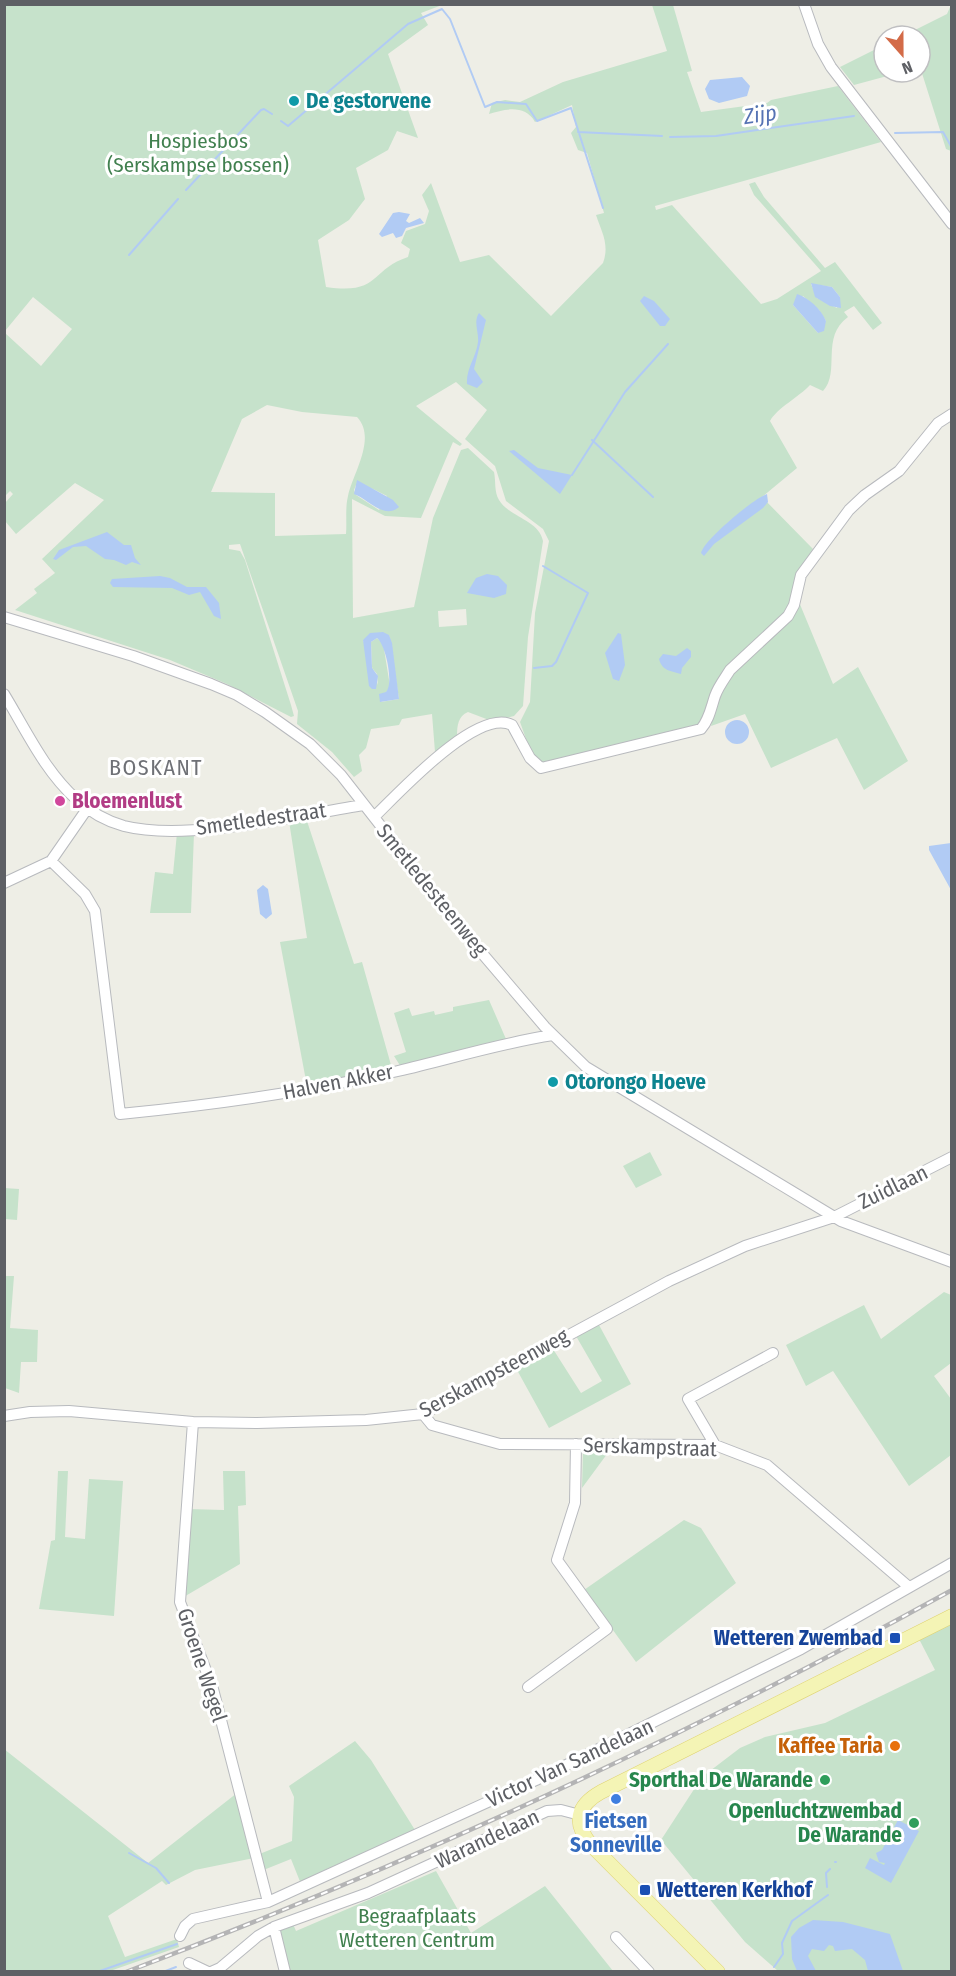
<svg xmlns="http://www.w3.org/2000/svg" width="956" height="1976" font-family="'Fira Sans Condensed',sans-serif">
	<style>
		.green { fill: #c6e2cb; fill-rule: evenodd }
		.water { fill: #b1cbf4 }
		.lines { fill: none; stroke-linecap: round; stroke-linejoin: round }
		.stream { stroke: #b1cbf4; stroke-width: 2 }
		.minor-casing { stroke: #b8babe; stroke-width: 12 }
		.major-casing { stroke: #dfd36f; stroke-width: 15 }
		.minor { stroke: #fff; stroke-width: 10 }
		.major { stroke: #f4f4b5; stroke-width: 14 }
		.rail-casing { stroke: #b4b4b5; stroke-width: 4.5 }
		.rail { stroke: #fff; stroke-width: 2; stroke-dasharray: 7; stroke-linecap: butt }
		.culture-dot { fill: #0f9aa8; stroke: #fff; stroke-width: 2 }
		.hotel-dot { fill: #d1479c; stroke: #fff; stroke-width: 2 }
		.transit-dot { fill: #1a4fb4; stroke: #fff; stroke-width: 2 }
		.food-dot { fill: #e8710a; stroke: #fff; stroke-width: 2 }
		.leisure-dot { fill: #2e9e5b; stroke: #fff; stroke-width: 2 }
		.shop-dot { fill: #3f7fe0; stroke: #fff; stroke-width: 2 }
		.labels { text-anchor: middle; stroke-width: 6; stroke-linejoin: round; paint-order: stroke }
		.culture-label { font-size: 21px; font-weight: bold; fill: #0d838f; stroke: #fff; text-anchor: start }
		.park-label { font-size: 21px; fill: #41804f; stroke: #fff }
		.hotel-label { font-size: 21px; font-weight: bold; fill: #b23c85; stroke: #fff; text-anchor: start }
		.street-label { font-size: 21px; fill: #5e6065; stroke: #fff }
		.transit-label { font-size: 21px; font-weight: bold; fill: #164399; stroke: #fff; text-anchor: end }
		.food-label { font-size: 21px; font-weight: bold; fill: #c56008; stroke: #fff; text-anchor: end }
		.leisure-label { font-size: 21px; font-weight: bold; fill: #27864d; stroke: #fff; text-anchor: end }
		.shop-label { font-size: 21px; font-weight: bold; fill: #366cbe; stroke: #fff }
		.water-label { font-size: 22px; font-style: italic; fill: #5673b4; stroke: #fff }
		.neighbourhood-label { font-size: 22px; letter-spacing: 1.5px; fill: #6f7176; stroke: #fff }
	</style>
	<rect width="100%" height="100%" fill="#eeeee6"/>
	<path class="green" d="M5,5H442L421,13L428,25L388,54L418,138L397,131L388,150L356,168L365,199L349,220L318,240L326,287C381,295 369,270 408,257L410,249L401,243L406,231L425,224L429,211L422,195L431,183L460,262L489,255L551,316L603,263C610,244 601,231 596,215L604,213L587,153L578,150L571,133L576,127L572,105L535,122C525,104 505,109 489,114L492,103L505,100L520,102L563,82L667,51L652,5H673L692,71L687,72L701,112L767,103L771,100L838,86L881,142L655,206L656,210L672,205L761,304L777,299L821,271L754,195L749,184L755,182L764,197L825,268L835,262L882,323L873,330L854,306L844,312L848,317C820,337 841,372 823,391L810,385C799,397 777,408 770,421L797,468L762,497L813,549L799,572L791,602L783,615L741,656L701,724L550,764L540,762L530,750L520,722L530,702L535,613L549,541L543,529L506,501L495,466L465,439L487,410L456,382L416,406L462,444L460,446L453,442L421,518L385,516L352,499L353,618L414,607L433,518L461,450L468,448L494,472C496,481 494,492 499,500C509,517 539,520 543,541L528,637L523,706L514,716L499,720H489L468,712C458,716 457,726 457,736L435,752L432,714L402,719L399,725L371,729L366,748L359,755L362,771L354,777L332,752L297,724L298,711L240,544L229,545V549L240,551L245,560L291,705L294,716L291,717L227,684L170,660L15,610L37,593L34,589L55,573L42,559L104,500L75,483L16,534L5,521V503L13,494L10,491L5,496V333L41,366L72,329L33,297L5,331ZM811,284L832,287L840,297L837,308L817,298ZM803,296L819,310L826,321L818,333L793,305ZM267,405L302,412L357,417C377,438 353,473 348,496C345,508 347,522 346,534L275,536V493L211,492L242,419ZM356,485L373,489L387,496L379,510L356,495L354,490ZM466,609L467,625L439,627L438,611ZM389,635L399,699L381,702L390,686L383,643L377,638L371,642L372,668L377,674L378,685L363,640Z
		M951,5V151L946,149L920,67V36H903L947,14Z
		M884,45V72H902L854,85L840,67Z
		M799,602L833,684L858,667L908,761L864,790L837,738L771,768L745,714L711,726L715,703L729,677Z
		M306,818L354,964L362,962L391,1065L386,1070L307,1086L280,942L307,938L289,821Z
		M177,833H194L191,913H150L155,872L173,874Z
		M489,1000L506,1039L401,1067L394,1056L406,1052L394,1013L409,1008L412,1016L434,1011L435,1015L453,1011V1007Z
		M650,1152L662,1175L636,1188L623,1166Z
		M4,1188L19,1189L17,1220L5,1219Z
		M5,1276H14L10,1328L38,1330L37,1362H21L19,1393L5,1388Z
		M944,1292L951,1295V1363L934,1376L951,1399V1455L909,1486L833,1371L806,1386L786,1345L864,1305L881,1339Z
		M599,1325L631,1384L549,1428L517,1370L553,1349L581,1393L602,1381L576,1336Z
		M583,1450H610L582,1488Z
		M58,1471H68L65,1537L85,1539L89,1479L123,1481L114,1616L39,1609L51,1541L55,1540Z
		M223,1471H245L246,1505L238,1506L240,1564L182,1598L188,1509L224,1510Z
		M684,1520L701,1528L736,1583L636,1662L584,1590Z
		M951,1623V1971H778L745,1942L661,1840L702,1777L740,1748L765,1737L825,1723L935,1670L919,1639Z
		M355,1741L371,1760L415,1830L301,1884L291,1859L261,1871L257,1855L292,1841L294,1797L289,1786Z
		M4,1749L148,1863L237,1793L254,1858L195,1870L166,1885L162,1881L108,1916L125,1957L177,1939L179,1947L110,1971H5Z
		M436,1871L471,1933L545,1886L613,1971H289L279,1933L283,1926L292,1922L296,1931Z"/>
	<path class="water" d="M742,77L750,86L747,96L719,103L709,99L705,89L710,80Z
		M399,212L410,214L406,221L409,223L420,218L424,223L406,228L402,236L396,238L393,233L382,237L379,234L393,213Z
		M811,283L832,287L840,297L841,308L830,306L815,297Z
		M797,294C809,298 821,309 826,321L824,331L818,333L793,305Z
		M644,296L654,301L670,319L665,326H660L640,301Z
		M479,313L486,320L474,369L483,382L477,388L467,384C466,368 476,358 478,342C479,332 473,322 479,313Z
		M514,450L538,468L572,475L560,494L509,451Z
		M357,480L393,500L399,507C384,520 368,499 354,494Z
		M767,494L768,502L763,508L714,544L704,556L701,553C704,540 753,499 767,494Z
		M107,532L124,545H131L135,558L141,565L132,562L126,565L114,560L105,559L86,546L73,547L56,560L53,559L59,550Z
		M487,574L498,576L507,585L506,594L494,598L467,593L476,578Z
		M160,576L170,578L187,587H206L219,603L221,619L214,616L200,592L189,595L172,588L113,587L110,583L112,579Z
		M383,632L389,635L392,643L399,699L380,702L379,694L386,692C394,684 386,645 377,638L371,642L372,668L378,676L376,689H372L369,686L363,640L370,633Z
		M618,633L621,634L625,665L619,681L613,679L605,653Z
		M687,648L691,651V657L682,668L681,674C671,671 662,671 659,659L663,654L676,656Z
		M725 732a12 12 0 1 1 24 0a12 12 0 1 1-24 0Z
		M951,843H952L951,890L929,850V846Z
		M263,885L268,889L272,914L266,919L260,914L257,890Z
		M898,1820L919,1831L891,1883L865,1868L870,1858L884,1865L885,1863L879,1862L876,1853L882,1850Z
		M813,1920L843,1922L890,1934L903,1971H868L865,1960L852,1949L835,1951L833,1946L829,1945L824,1951L812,1949L808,1956L816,1971H797L792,1959L791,1937L799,1928Z"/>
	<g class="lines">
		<path class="stream" d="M281,121L288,126L408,24L442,9L450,19L485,107L497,102L526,104L537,121L571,108L603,208
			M578,132L662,136
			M895,133L943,132L952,148
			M670,137L716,136L854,116
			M186,190L261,110L264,109L272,114
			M129,255L178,199
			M592,440L653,497
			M572,475L625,392L668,344
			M534,668L552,666L556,662L588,593L543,566
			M129,1853L156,1868L169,1883
			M835,1862H836
			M827,1887L826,1873L830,1869
			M774,1967L783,1954L782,1943L792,1921L828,1895
			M97,1972L177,1944
			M163,1972L176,1967"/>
		<defs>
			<path id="minor" d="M804,4L818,44L831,67L952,224
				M4,617L133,656L211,684L237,695L265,712L310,744L341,775L463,931L545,1027L586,1067L841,1221L952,1262
				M4,694C26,730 44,770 76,799C90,812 106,821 124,826C187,842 298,815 364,805
				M374,817C398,794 477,707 512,725L530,758L541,768L701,729C709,720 711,708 715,696C718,687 725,678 730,670L788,616L794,605L801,575L849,510L865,495L899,471L938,423L952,414
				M51,861L85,894L95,911L120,1114C213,1105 307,1092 398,1071C450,1059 500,1043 553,1035
				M4,883L51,861L87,809
				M423,1414L432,1425L500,1444L715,1445L767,1465L909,1587
				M4,1416L30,1412L69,1411L193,1422L257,1423L366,1420L423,1414L669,1281L745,1246L834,1217L952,1157
				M193,1422L180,1602L213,1689L268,1902
				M715,1445L688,1399L773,1353
				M528,1687L607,1629L557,1560L575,1503L576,1444
				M274,1927L285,1972
				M180,1936L185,1926L193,1919L268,1902L536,1780L801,1649L952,1563
				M616,1937L649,1972
				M189,1963L208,1972
				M211,1972L220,1968L258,1936L274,1927L368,1893L547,1811L561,1810L580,1815"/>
			<path id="major" d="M718,1972L591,1845C573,1823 576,1806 601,1792L952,1616"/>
		</defs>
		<use href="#minor" class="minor-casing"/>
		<use href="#major" class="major-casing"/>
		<use href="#minor" class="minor"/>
		<use href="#major" class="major"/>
		<defs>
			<path id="rail" d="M126,1972C410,1864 686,1737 952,1590"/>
		</defs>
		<use href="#rail" class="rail-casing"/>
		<use href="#rail" class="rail"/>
	</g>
	<g class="culture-dot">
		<circle cx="294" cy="101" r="6"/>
		<circle cx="553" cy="1082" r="6"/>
	</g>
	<circle class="hotel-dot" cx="60" cy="801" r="6"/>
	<g class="transit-dot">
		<rect x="889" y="1632" width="12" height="12" rx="3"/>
		<rect x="639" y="1884" width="12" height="12" rx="3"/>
	</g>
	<circle class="food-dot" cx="895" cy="1746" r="6"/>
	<g class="leisure-dot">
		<circle cx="825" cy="1780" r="6"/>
		<circle cx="914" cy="1823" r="6"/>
	</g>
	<circle class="shop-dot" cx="616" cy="1799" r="6"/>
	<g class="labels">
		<g class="culture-label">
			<text x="306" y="108">De gestorvene</text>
			<text x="565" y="1089">Otorongo Hoeve</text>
		</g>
		<g class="park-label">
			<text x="198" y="148">Hospiesbos<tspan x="198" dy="24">(Serskampse bossen)</tspan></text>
			<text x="417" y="1923">Begraafplaats<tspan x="417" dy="24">Wetteren Centrum</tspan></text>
		</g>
		<g class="hotel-label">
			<text x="72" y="808">Bloemenlust</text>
		</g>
		<g class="street-label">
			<text transform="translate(261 819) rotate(-8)" y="7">Smetledestraat</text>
			<text transform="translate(432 890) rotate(51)" y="7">Smetledesteenweg</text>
			<text transform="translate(338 1082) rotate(-11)" y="7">Halven Akker</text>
			<text transform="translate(893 1187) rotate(-26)" y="7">Zuidlaan</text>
			<text transform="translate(494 1373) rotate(-28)" y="7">Serskampsteenweg</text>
			<text transform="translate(650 1447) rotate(2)" y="7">Serskampstraat</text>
			<text transform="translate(202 1665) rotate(72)" y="7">Groene Wegel</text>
			<text transform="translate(570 1763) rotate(-25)" y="7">Victor Van Sandelaan</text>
			<text transform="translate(487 1839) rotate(-25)" y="7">Warandelaan</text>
		</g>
		<g class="transit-label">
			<text x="883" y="1645">Wetteren Zwembad</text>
			<text x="657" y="1897" text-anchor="start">Wetteren Kerkhof</text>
		</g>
		<g class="food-label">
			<text x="883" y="1753">Kaffee Taria</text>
		</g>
		<g class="leisure-label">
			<text x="813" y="1787">Sporthal De Warande</text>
			<text x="902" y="1818">Openluchtzwembad<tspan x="902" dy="24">De Warande</tspan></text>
		</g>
		<g class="shop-label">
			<text x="616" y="1828">Fietsen<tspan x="616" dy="24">Sonneville</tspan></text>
		</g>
		<g class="water-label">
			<text transform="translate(760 114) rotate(-8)" y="8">Zijp</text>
		</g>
		<g class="neighbourhood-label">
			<text x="156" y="775">BOSKANT</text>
		</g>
	</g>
	<rect width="956" height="1976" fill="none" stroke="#5e6065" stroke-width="12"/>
	<g transform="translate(902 54) rotate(159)"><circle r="28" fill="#ffffff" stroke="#bfbfc1" stroke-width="1.5"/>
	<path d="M0-4.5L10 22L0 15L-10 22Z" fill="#d36b48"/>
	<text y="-9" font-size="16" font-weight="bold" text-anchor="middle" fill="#5e6065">N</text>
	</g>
</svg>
